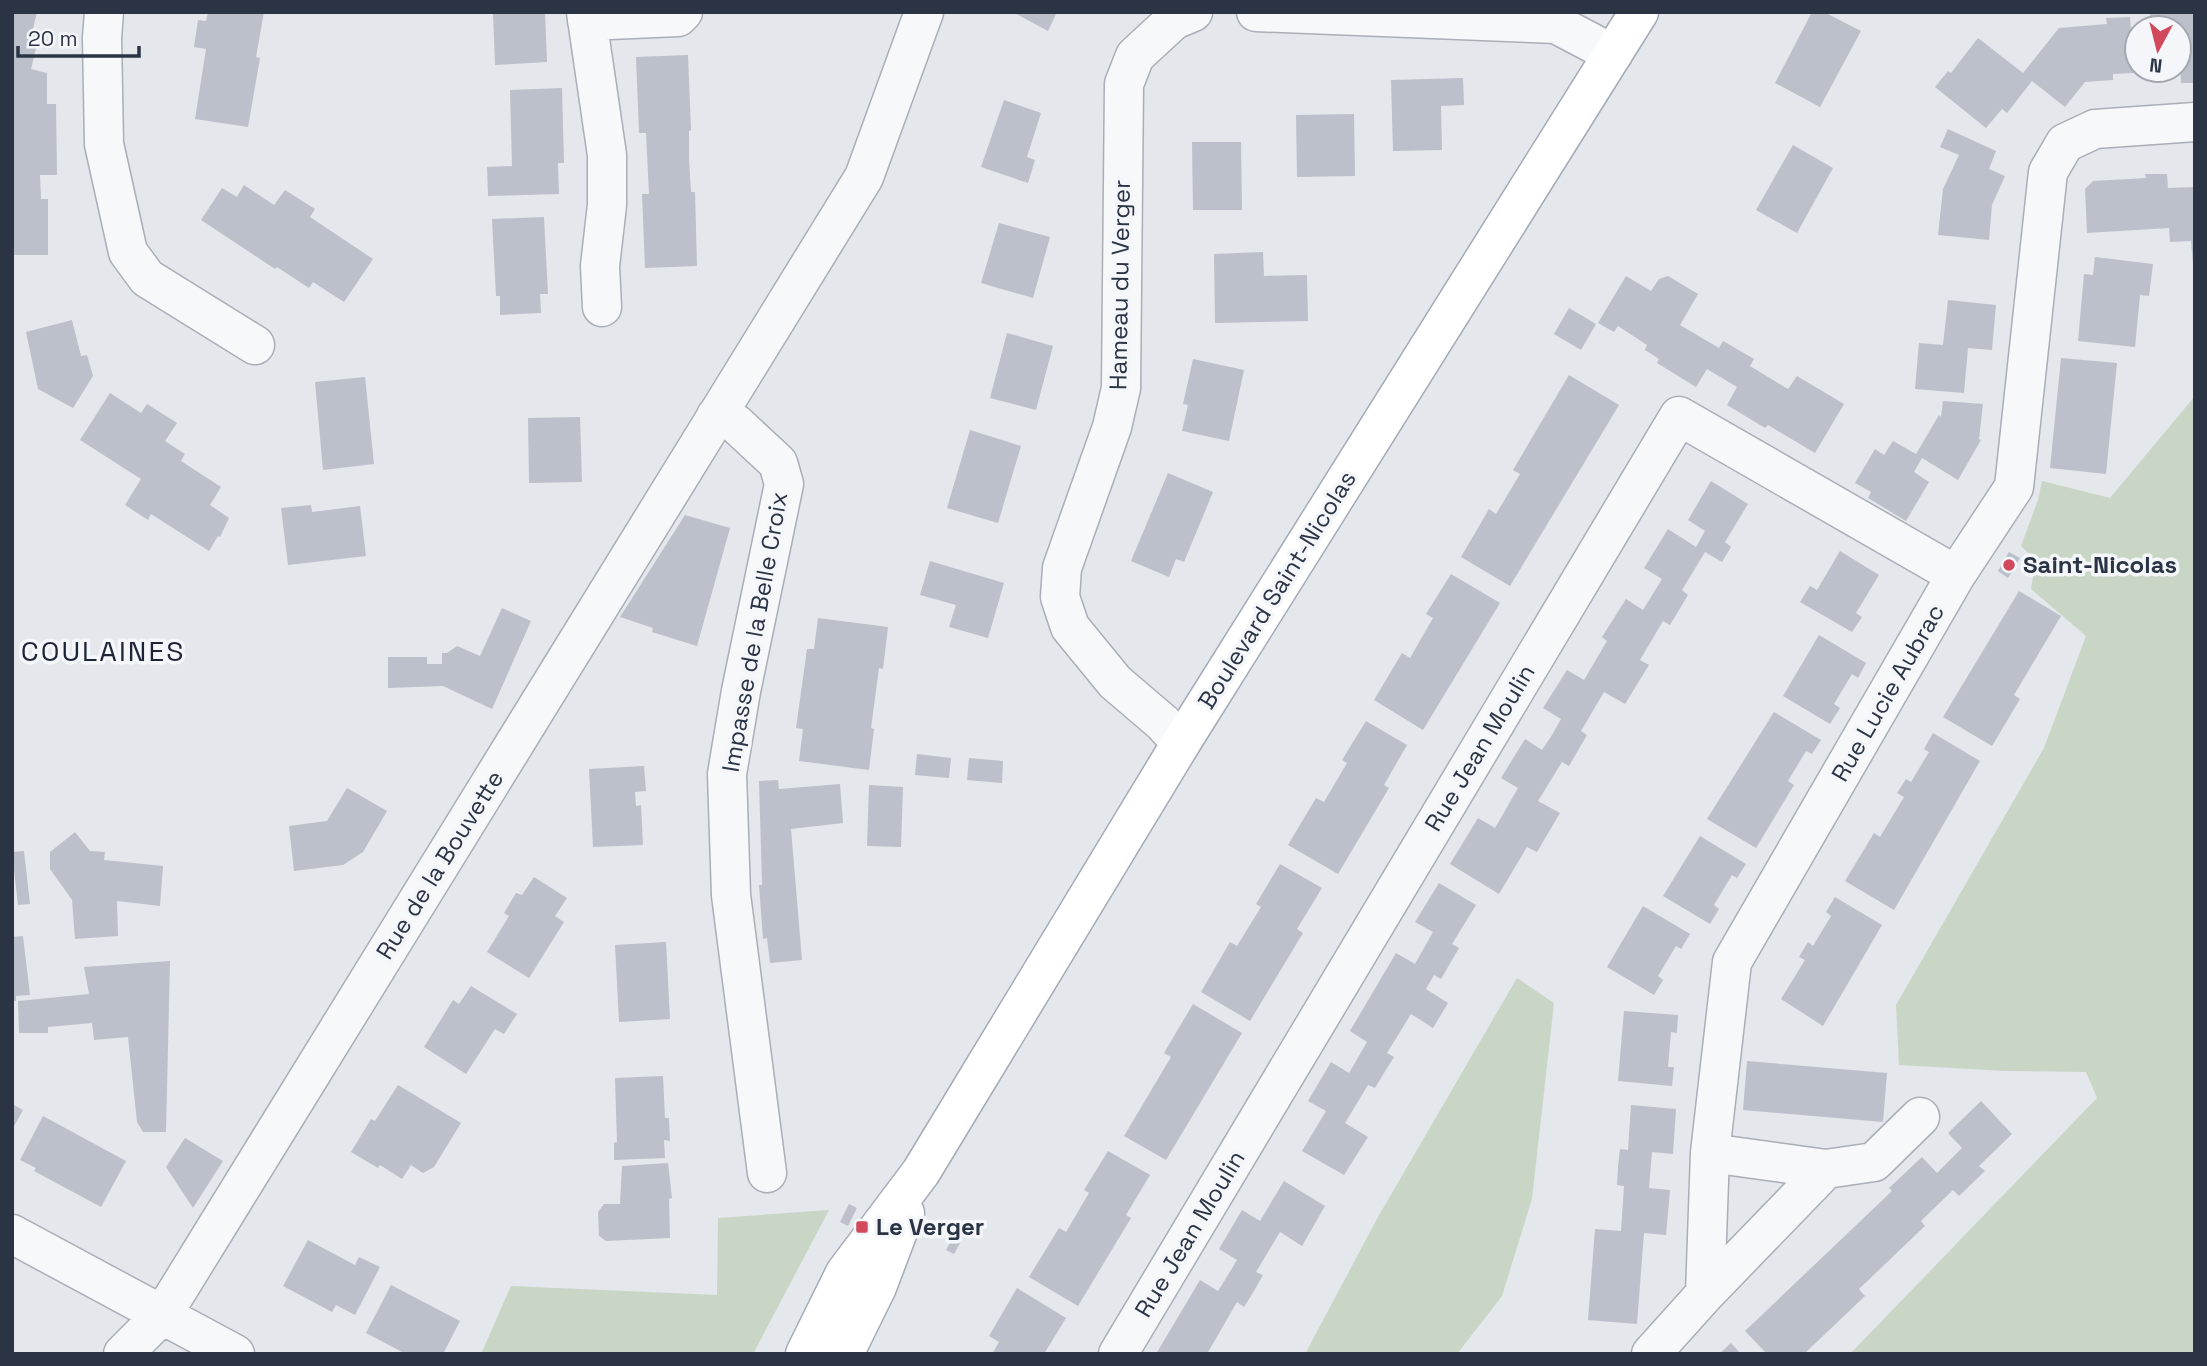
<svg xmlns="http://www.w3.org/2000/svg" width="2207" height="1366" font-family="'Space Grotesk',sans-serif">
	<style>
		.green { fill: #c9d6c5 }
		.building { fill: #bbc0ca }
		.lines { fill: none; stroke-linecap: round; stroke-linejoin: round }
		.minor-casing { stroke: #a9aeb7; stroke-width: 41 }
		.major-casing { stroke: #a3abb8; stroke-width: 41 }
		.minor { stroke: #f7f8fa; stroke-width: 38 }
		.major { stroke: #fff; stroke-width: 38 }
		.poi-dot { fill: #d1495b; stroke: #f4f6f9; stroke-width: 2.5 }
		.labels { text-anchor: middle; stroke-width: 7; stroke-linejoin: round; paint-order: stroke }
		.street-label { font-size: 24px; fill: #2b3445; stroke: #f4f6f9 }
		.poi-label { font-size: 24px; font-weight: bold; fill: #2b3445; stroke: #f4f6f9; text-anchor: start }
		.quarter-label { font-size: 28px; letter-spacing: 2px; fill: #1d2536; stroke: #f4f6f9 }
	</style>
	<rect width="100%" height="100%" fill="#e4e7ec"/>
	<path class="green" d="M2195,396V1354H1850L2097,1098L2086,1072L2004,1071L1899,1065L1896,1005L2044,748L2086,636L2031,589L2036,560L2021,546L2038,500L2042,481L2110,498Z
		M1517,978L1554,1003L1532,1199L1502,1296L1457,1354H1305L1378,1217Z
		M829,1210L753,1354H481L511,1286L717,1295L718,1218Z"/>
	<path class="building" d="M12,12H37L30,42L37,44L31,69L47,73V104H56L57,175H40L41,199H48V255H12Z
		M208,12H264L256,57L260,58L248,127L195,119L206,49L194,47L198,20L206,21Z
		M493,12H545L547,62L495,65Z
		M1013,12H1057L1048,31Z
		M1812,12H1824L1861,31L1820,107L1775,83Z
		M2150,12H2195V83H2181L2179,28H2150Z
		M2130,17L2134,73L2113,74V80L2085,82L2065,107L2032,81L2007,113L2002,109L1986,128L1935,87L1948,71L1951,73L1978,38L2023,73L2059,28L2107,24L2106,18Z
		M688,55L691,130L689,131V160L691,192H695L697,266L645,268L642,194H649L646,133H639L636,57Z
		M1463,78L1464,105L1441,106L1442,150L1393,151L1391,80Z
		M562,88L564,163H558L559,194L488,196L487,167L512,166L510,90Z
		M1004,100L1041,113L1027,157L1035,160L1028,183L981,167Z
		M1354,114L1355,176L1297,177L1296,115Z
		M1948,129L1996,151L1989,169L2005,176L1992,205L1989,240L1938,235L1943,189L1959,155L1940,147Z
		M1192,142H1241L1242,210H1193Z
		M1793,145L1833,168L1797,233L1756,210Z
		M2145,174H2167L2168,188L2195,187V264H2193L2191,241L2170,242L2169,228L2087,233L2085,189L2093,181L2146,178Z
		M244,185L274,205L285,190L315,209L310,217L373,259L344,302L313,282L309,288L277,267L275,269L201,220L222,188L237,197Z
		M544,217L548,294H540L541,313L500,315V296H496L492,219Z
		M999,223L1050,237L1033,298L981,283Z
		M1263,252L1264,276L1307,275L1308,321L1215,323L1214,254Z
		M2095,257L2153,264L2149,296L2140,295L2135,347L2078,341L2084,274L2093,275Z
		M1626,276L1651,291L1659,279L1668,276L1698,294L1680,325L1719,348L1723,341L1754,359L1750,366L1788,389L1797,376L1844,404L1815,453L1768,425L1765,428L1727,405L1737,387L1707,369L1696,387L1657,363L1659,359L1645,350L1647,345L1618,326L1614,332L1598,323Z
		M1948,300L1996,305L1992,350L1968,348L1964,393L1915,389L1919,343L1943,345Z
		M1569,308L1596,324L1581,350L1554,334Z
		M72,320L81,356L87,355L93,376L73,408L38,389L26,332Z
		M1007,333L1053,346L1036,410L990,398Z
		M2061,358L2117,363L2106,474L2050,468Z
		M1193,359L1244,370L1229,441L1182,431L1188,405L1183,404Z
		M1569,375L1619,405L1510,586L1461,557L1489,509L1496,514L1520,474L1513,470Z
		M365,377L374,464L323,470L315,382Z
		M110,393L141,413L147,404L177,423L165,441L185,454L181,461L221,487L210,505L229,518L220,537L218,536L209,551L151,514L148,520L125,505L141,479L80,440Z
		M1943,401L1983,404L1979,439L1981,440L1958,480L1922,458L1914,472L1929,482L1906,521L1868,498L1871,492L1855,483L1875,449L1884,455L1893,441L1916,454L1939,415L1941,417Z
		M580,417L582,482L529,483L528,418Z
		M970,430L1021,446L998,523L947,508Z
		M1168,473L1213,492L1184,562L1176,559L1169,577L1131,561Z
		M1711,481L1748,504L1725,542L1731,547L1722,562L1705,552L1682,590L1688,595L1670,625L1663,621L1640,660L1649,665L1625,704L1604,692L1581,731L1587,735L1569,766L1562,762L1538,801L1560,813L1537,852L1527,847L1499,894L1450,864L1478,818L1495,828L1518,788L1501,778L1525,739L1542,750L1552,735L1561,719L1543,708L1567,670L1584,680L1607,641L1602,637L1626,599L1643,610L1662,579L1644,568L1668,529L1696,547L1705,531L1688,520Z
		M311,505L312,512L360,506L366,556L288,565L281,508Z
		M685,515L730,528L697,646L652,632L653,628L620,617Z
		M1840,551L1879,575L1856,613L1862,617L1852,632L1800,602L1810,586L1817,590Z
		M2009,552L2020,558L2008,578L1998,571Z
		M930,561L1004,583L988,638L949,627L956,605L920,595Z
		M1451,574L1500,603L1423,730L1374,700L1402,653L1410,658L1433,618L1426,614Z
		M2019,591L2061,616L2014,695L2020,699L1992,746L1943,717Z
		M502,608L531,621L492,709L443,686L388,688V657H427V664H442V653H447L457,646L480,656Z
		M818,618L888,627L883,669L879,668L871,728L874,729L869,770L799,761L803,729L796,728L807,649H814Z
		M1819,635L1866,663L1858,678L1852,674L1834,704L1840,708L1830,724L1783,696Z
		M1774,712L1821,740L1812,754L1806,751L1788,781L1794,785L1756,848L1707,819Z
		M1366,721L1407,745L1384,785L1389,788L1338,874L1288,845L1316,798L1324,802L1347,763L1342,760Z
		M1933,733L1980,761L1894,910L1845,881L1874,833L1880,837L1904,797L1897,793L1906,779L1911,782L1929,752L1924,749Z
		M917,754L951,758L949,778L915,775Z
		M969,758L1003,761L1002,783L967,780Z
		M644,766L646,791L635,792L636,806L641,805L643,845L593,847L589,769Z
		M778,780L779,789L840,784L843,823L791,829L802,960L770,963L767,938L763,939L759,885H762L759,781Z
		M869,785L903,787L901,847L867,846Z
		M347,788L387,811L363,852L343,865L294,871L289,826L327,821Z
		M75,832L90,851L105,852L104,860L163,866L160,906L117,901L118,936L75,939L72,900L50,869V852Z
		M1700,836L1746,864L1737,878L1732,875L1714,905L1719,909L1710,924L1663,896Z
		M24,851L30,904L18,905L12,852Z
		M1280,864L1322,888L1297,929L1303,933L1250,1021L1201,992L1230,942L1237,946L1261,907L1256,904Z
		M534,877L567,898L555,916L564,922L529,978L487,952L509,916L504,913L516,893L522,895Z
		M1439,883L1476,905L1452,944L1459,948L1441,979L1434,975L1426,989L1448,1003L1433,1028L1411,1014L1387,1053L1394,1057L1384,1073L1375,1088L1368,1085L1345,1123L1368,1137L1344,1175L1302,1151L1326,1111L1308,1101L1331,1062L1349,1073L1367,1042L1350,1031L1396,953L1415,964L1433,932L1415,922Z
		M1835,897L1882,925L1823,1026L1781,999L1805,960L1799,957L1808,942L1813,946L1831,916L1826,912Z
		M1643,906L1690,934L1681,949L1676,946L1658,976L1663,980L1654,995L1607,967Z
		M23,936L30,995L16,996V1001H12V937Z
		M666,942L670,1019L619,1022L615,945Z
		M170,961L166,1132H143L137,1122L128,1037L94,1040L92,1023L48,1027V1033H19L18,1001L89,994L84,967Z
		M471,986L517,1014L504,1034L495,1029L466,1074L424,1047L453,1000L459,1004Z
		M1193,1004L1242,1033L1166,1160L1124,1136L1171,1057L1164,1053Z
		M1624,1011L1678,1015L1677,1033L1671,1032L1668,1067H1674L1672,1086L1618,1081Z
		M1747,1061L1887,1073L1883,1122L1743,1110Z
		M663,1076L665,1118H669L670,1141L664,1140L665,1158L614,1160V1143L617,1142L615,1078Z
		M398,1085L461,1123L434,1167L423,1173L411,1165L402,1179L380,1165L378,1168L351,1152L371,1119L375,1121Z
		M1981,1101L2012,1134L1979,1166L1985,1171L1959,1196L1953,1190L1921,1221L1925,1226L1859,1289L1865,1296L1804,1354H1767L1745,1331L1892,1191L1889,1188L1922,1157L1937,1173L1962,1148L1948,1133Z
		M12,1104L23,1110L12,1130Z
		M1631,1105L1676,1109L1673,1154L1652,1152L1649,1188L1670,1190L1666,1235L1644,1233L1637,1324L1588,1320L1595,1229L1621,1231L1624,1186L1617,1185L1618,1167L1620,1149L1628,1150Z
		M43,1116L126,1161L101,1207L34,1171L36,1168L20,1160Z
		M185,1138L223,1161L193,1208L166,1167Z
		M1108,1151L1150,1175L1126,1215L1131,1218L1078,1306L1029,1277L1059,1228L1066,1232L1089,1193L1084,1190Z
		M668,1163L672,1198L669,1199L670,1238L606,1241L599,1236L598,1212L604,1204H620L622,1166Z
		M1284,1181L1325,1206L1302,1246L1280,1232L1256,1272L1263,1275L1254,1291L1244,1307L1237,1302L1207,1354H1156L1200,1280L1218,1291L1228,1275L1237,1260L1219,1249L1242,1210L1260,1221Z
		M849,1204L857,1208L848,1226L840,1222Z
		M956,1232L964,1236L954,1254L946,1250Z
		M308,1240L355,1265L359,1257L380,1267L355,1315L336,1305L332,1312L283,1286Z
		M391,1285L460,1321L443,1354H406L366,1333Z
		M1017,1288L1066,1318L1044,1354H992L999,1342L989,1336Z
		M1731,1343L1741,1354H1719Z"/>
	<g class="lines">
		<defs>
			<path id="minor" d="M104,12L102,38L104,144L128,252L147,278L255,345
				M586,12L607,155V205L600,266L602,307
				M1256,12L1556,24L1613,54
				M587,21L678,17L683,12
				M716,416L735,423L778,463L784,484L741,691L727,774L731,895L767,1173
				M1181,743L1163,723L1115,682L1070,627L1060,597L1062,568L1112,427L1121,388L1124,84L1135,56L1174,20L1193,12
				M1826,1169L1874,1162L1920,1117
				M12,1234L235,1354
				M1705,1294L1826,1169L1710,1153
				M123,1354L163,1314L864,177L924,12
				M1118,1354L1679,416L1956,575
				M1651,1354L1705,1294L1710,1153L1732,962L1956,575L2014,487L2048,172L2065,143L2095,129L2195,122"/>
			<path id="major" d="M805,1354L845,1273L921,1172L1181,743L1639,12
				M844,1354L877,1287L905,1213"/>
		</defs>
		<use href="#minor" class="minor-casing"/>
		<use href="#major" class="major-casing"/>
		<use href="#minor" class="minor"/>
		<use href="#major" class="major"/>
	</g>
	<g class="poi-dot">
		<circle cx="2009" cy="565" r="7"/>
		<rect x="855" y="1220" width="14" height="14" rx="3.5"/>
	</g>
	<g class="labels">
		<g class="street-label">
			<text transform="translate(1120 285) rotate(-89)" y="8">Hameau du Verger</text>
			<text transform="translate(1277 590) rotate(-58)" y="8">Boulevard Saint-Nicolas</text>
			<text transform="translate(755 632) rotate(-80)" y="8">Impasse de la Belle Croix</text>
			<text transform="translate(1888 693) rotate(-60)" y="8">Rue Lucie Aubrac</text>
			<text transform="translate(1480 748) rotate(-59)" y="8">Rue Jean Moulin</text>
			<text transform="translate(440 865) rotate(-58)" y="8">Rue de la Bouvette</text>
			<text transform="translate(1190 1234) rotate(-59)" y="8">Rue Jean Moulin</text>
		</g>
		<g class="poi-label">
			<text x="2023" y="573">Saint-Nicolas</text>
			<text x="876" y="1235">Le Verger</text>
		</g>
		<g class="quarter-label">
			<text x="103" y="661">COULAINES</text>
		</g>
	</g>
	<rect width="2207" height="1366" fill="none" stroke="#2b3445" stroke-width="28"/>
	<g transform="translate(2158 49) rotate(187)"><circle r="33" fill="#f4f6f9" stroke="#a4a8b1" stroke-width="2"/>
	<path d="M0-5L12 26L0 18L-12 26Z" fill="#d1495b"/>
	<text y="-10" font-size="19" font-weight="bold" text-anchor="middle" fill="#2b3445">N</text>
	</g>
	<path d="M18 46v10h121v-10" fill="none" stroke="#2b3445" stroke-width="3.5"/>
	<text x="28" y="46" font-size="21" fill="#2b3445" stroke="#f4f6f9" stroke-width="5" paint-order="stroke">20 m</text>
</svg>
